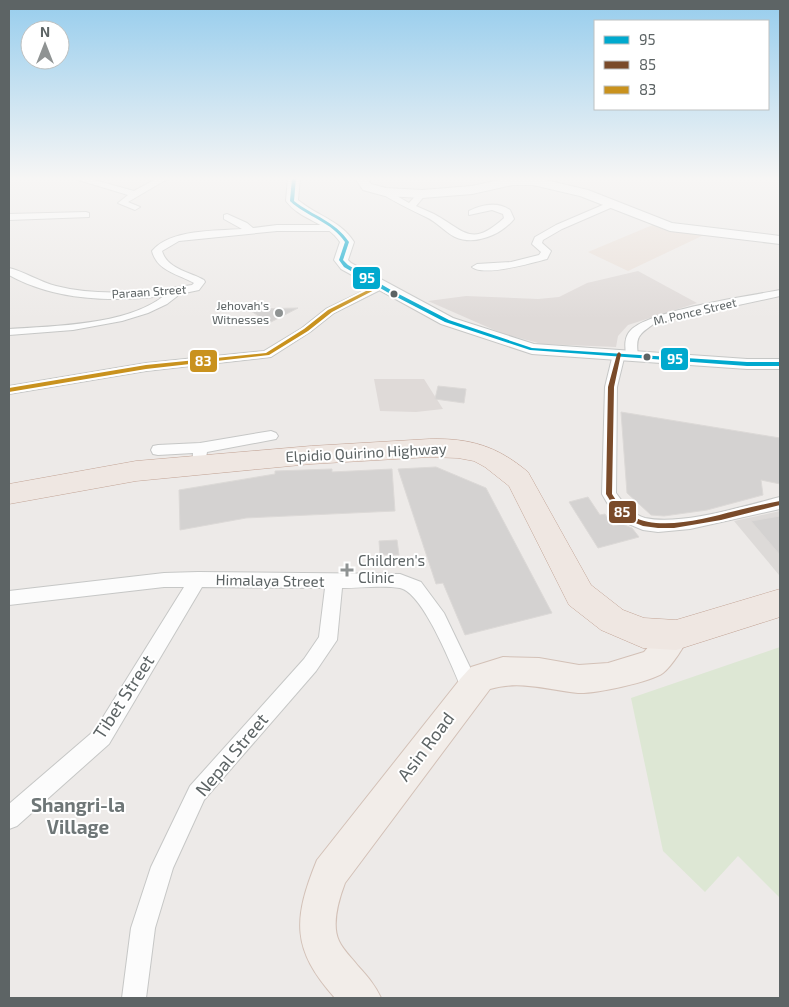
<svg xmlns="http://www.w3.org/2000/svg" width="789" height="1007" font-family="'Exo 2',sans-serif">
	<style>
		.commercial { fill: #e9dfd8 }
		.industrial { fill: #dddad8 }
		.education { fill: #dfdad8 }
		.green { fill: #dde7d4 }
		.building { fill: #d4d2d1; stroke: #dcd9d7 }
		.lines { fill: none; stroke-linecap: round; stroke-linejoin: round }
		.street-casing { stroke: #c6c7c6; stroke-width: 2 }
		.secondary-casing { stroke: #c6c7c6; stroke-width: 2 }
		.primary-casing { stroke: #d3c1b7; stroke-width: 2 }
		.highway-casing { stroke: #c3a597; stroke-width: 1 }
		.street { fill: #fcfcfc; fill-rule: evenodd }
		.secondary { fill: #fcfcfc; fill-rule: evenodd }
		.primary { fill: #f2ede9; fill-rule: evenodd }
		.highway { fill: #efe7e2; fill-rule: evenodd }
		.bus-1-casing { stroke: #fff; stroke-width: 4 }
		.bus-2-casing { stroke: #fff; stroke-width: 4 }
		.bus-3-casing { stroke: #fff; stroke-width: 4 }
		.bus-1 { fill: #00a9ce; fill-rule: evenodd }
		.bus-2 { fill: #7a4b2a; fill-rule: evenodd }
		.bus-3 { fill: #c9921e; fill-rule: evenodd }
		.bus-dot { fill: #5d6465; stroke: #fff; stroke-width: 2 }
		.poi-dot { fill: #8f9393; stroke: #fff; stroke-width: 2 }
		.labels { text-anchor: middle; stroke-width: 4; stroke-linejoin: round; paint-order: stroke }
		.far-street-label { font-size: 12px; fill: #5d6465; stroke: #fff }
		.far-poi-label { font-size: 12px; fill: #5d6465; stroke: #fff; text-anchor: end }
		.street-label { font-size: 15px; fill: #5d6465; stroke: #fff }
		.poi-label { font-size: 15px; fill: #5d6465; stroke: #fff; text-anchor: start }
		.near-street-label { font-size: 18px; fill: #5d6465; stroke: #fff }
		.near-neighbourhood-label { font-size: 19px; font-weight: bold; fill: #6e7677; stroke: #fff }
		.line-badge { stroke: #fff; stroke-width: 2 }
		.badge-label { font-size: 14px; text-anchor: middle; font-weight: bold; fill: #fff }
	</style>
	<rect width="100%" height="100%" fill="#edeae8"/>
	<path class="commercial" d="M655,224L706,234L628,271L588,252Z"/>
	<path class="industrial" d="M780,511V575H779L734,521Z"/>
	<path class="education" d="M638,271L697,303L628,325L618,336L616,347L542,344L501,333L428,301L466,296L538,299L559,297L587,283Z
		M374,379H424L443,409L416,412L380,411Z"/>
	<path class="green" d="M780,647V898L738,856L705,892L663,851L631,698Z"/>
	<path class="building" d="M298,308L269,323L248,309Z
		M438,386L466,389L464,403L435,399Z
		M621,412L780,438V484L761,480L763,495L707,510L664,516L651,515L627,493Z
		M436,467L486,488L552,613L465,635L443,583L436,584L398,469Z
		M332,469V472L392,469L395,511L246,518L180,530L179,490L275,474V471Z
		M588,497L600,515L605,514L613,526L622,524L632,528L639,537L598,548L569,502Z
		M780,516V555L751,521Z
		M397,540L399,555H380L379,541Z"/>
	<g class="lines">
		<defs>
			<path id="street" d="M72,178H87L134,191L158,178H169L128,202L140,207L135,210L118,203L128,195Z
				M385,189L409,203L419,192H425L426,194L416,206C422,209 428,211 434,214C465,231 471,248 504,218L503,214L492,210L469,215V211C481,205 497,201 510,210L514,219C501,235 475,246 455,237C445,232 437,222 426,217C411,210 397,203 382,194L381,192Z
				M612,201L616,204L615,206L562,229L543,240L542,243L551,251L547,259C532,263 483,277 472,267L477,264L511,262L539,255L541,252L532,244L535,237L556,225Z
				M86,212L89,213V217L9,220V214Z
				M227,214L247,223L253,228L277,225H336L341,228L336,231H277L179,241L162,251C167,269 190,272 204,280L205,282L199,290L180,294L167,304L148,313L122,321L73,330L9,335V329C55,326 127,325 164,296C112,302 56,301 9,275V268C23,271 40,282 56,286C99,297 148,292 192,285L194,283C178,274 157,271 152,251C170,229 216,231 242,229L224,219V215Z
				M380,283L385,286L384,288L334,313L310,332L271,357L146,371L9,394V386L146,363L264,351L302,328L326,309Z
				M780,290V296L655,323C640,334 635,335 638,355L636,358L632,359L626,355C625,346 624,337 631,330C650,310 749,296 780,290Z
				M619,350L625,354L617,387L616,493C624,504 632,514 645,518C681,526 744,506 780,497V509L690,529L658,532L643,530L624,522L613,513L602,494L605,387L613,354Z
				M271,431L276,433L278,436L276,439L207,452L204,469L199,470L194,469L192,465L193,453L158,455L153,454L151,450L153,446L158,445L200,443Z
				M198,572L400,574L421,582L444,613L480,688L478,694L471,697L464,694C454,672 424,593 400,588C383,585 359,588 342,588L337,640L316,671L204,800L173,868L155,928L146,998H122L131,928L151,867L190,786L304,659L319,637L325,588L202,587L109,744L17,826L9,829V804L95,730L184,587H164L9,605V591L164,573Z"/>
			<path id="secondary" d="M288,178H300L298,200C317,216 340,220 354,242L348,260L351,263L453,318L534,344L747,359H780V369H747L532,354L441,324L341,269L334,260L340,242C327,222 300,220 286,201Z
				M355,178H367L371,184L386,188L422,190L472,186L508,178H537L588,190L672,223L780,236V244L670,231L580,196L533,185H512L472,194L422,198L385,196L363,190Z"/>
			<path id="primary" d="M676,622L686,626L690,635C685,645 672,666 663,673C651,682 594,694 578,693C548,690 520,680 490,689L345,883C339,899 331,924 339,941C343,950 352,958 358,966C368,977 375,985 381,998H335C291,949 293,919 317,860L461,678L471,667L503,657L539,658L579,665L608,663L644,652L666,626Z"/>
			<path id="highway" d="M430,439C470,438 497,446 528,472L591,585L623,610L644,618L676,620L780,589V617L676,650L643,648L601,630L569,605L509,486L485,467L474,461L458,458L430,457L311,464L136,481L9,504V484L136,461L311,446Z"/>
		</defs>
		<use href="#street" class="street-casing"/>
		<use href="#secondary" class="secondary-casing"/>
		<use href="#primary" class="primary-casing"/>
		<use href="#highway" class="highway-casing"/>
		<use href="#street" class="street"/>
		<use href="#secondary" class="secondary"/>
		<use href="#primary" class="primary"/>
		<use href="#highway" class="highway"/>
		<defs>
			<path id="bus-1" d="M292,178H296L294,201C313,216 335,221 349,242L343,260L348,265L391,290L449,320L532,348L747,362H780V366H747L530,350L445,322L387,292L344,267L339,260L345,242C332,222 307,217 290,201Z"/>
			<path id="bus-2" d="M619,352L621,354L614,387L612,494C618,503 623,511 632,516C660,532 706,518 735,511C750,507 765,504 780,501V505L721,520L674,528H658L643,526L628,520L616,510L606,494L608,387L617,354Z"/>
			<path id="bus-3" d="M378,285L382,286L332,312L308,331L269,355L146,369L9,392V388L146,365L266,353L304,329L328,310Z"/>
		</defs>
		<use href="#bus-1" class="bus-1-casing"/>
		<use href="#bus-2" class="bus-2-casing"/>
		<use href="#bus-3" class="bus-3-casing"/>
		<use href="#bus-1" class="bus-1"/>
		<use href="#bus-2" class="bus-2"/>
		<use href="#bus-3" class="bus-3"/>
	</g>
	<linearGradient id="sky" x2="0" y2="1"><stop stop-color="#97cded"/><stop offset="0.56" stop-color="#f7f6f5"/><stop offset="1" stop-color="#f7f6f5" stop-opacity="0"/></linearGradient>
	<rect width="789" height="319" fill="url(#sky)"/>
	<g class="bus-dot">
		<circle cx="394" cy="294" r="4.5"/>
		<circle cx="647" cy="357" r="4.5"/>
	</g>
	<g class="poi-dot">
		<circle cx="279" cy="313" r="5"/>
		<path d="M344.5 562.5h5v5h5v5h-5v5h-5v-5h-5v-5h5z"/>
	</g>
	<g class="labels">
		<g class="far-street-label">
			<text transform="translate(149 292) rotate(-4)" y="4">Paraan Street</text>
			<text transform="translate(695 312) rotate(-13)" y="4">M. Ponce Street</text>
		</g>
		<g class="far-poi-label">
			<text x="269" y="310">Jehovah's<tspan x="269" dy="14">Witnesses</tspan></text>
		</g>
		<g class="street-label">
			<text transform="translate(366 453) rotate(-3)" y="5">Elpidio Quirino Highway</text>
			<text transform="translate(270 581) rotate(1)" y="5">Himalaya Street</text>
		</g>
		<g class="poi-label">
			<text x="358" y="566">Children's<tspan x="358" dy="17">Clinic</tspan></text>
		</g>
		<g class="near-street-label">
			<text transform="translate(124 697) rotate(-57)" y="6">Tibet Street</text>
			<text transform="translate(426 747) rotate(-53)" y="6">Asin Road</text>
			<text transform="translate(232 755) rotate(-50)" y="6">Nepal Street</text>
		</g>
		<g class="near-neighbourhood-label">
			<text x="78" y="812">Shangri-la<tspan x="78" dy="22">Village</tspan></text>
		</g>
	</g>
	<g class="line-badge">
		<rect x="352" y="266" width="29" height="24" rx="5" fill="#00a9ce"/>
		<rect x="660" y="347" width="29" height="24" rx="5" fill="#00a9ce"/>
		<rect x="189" y="349" width="29" height="24" rx="5" fill="#c9921e"/>
		<rect x="608" y="500" width="29" height="24" rx="5" fill="#7a4b2a"/>
	</g>
	<g class="badge-label">
		<text x="367" y="283">95</text>
		<text x="675" y="364">95</text>
		<text x="203" y="366">83</text>
		<text x="622" y="517">85</text>
	</g>
	<rect width="789" height="1007" fill="none" stroke="#5d6465" stroke-width="20"/>
	<rect x="594" y="20" width="175" height="90" fill="#ffffff" stroke="#bec1c1"/>
	<rect x="604" y="36" width="25" height="8" fill="#00a9ce" stroke="#bec1c1"/>
	<text x="639" y="45" font-size="15" fill="#5d6465">95</text>
	<rect x="604" y="61" width="25" height="8" fill="#7a4b2a" stroke="#bec1c1"/>
	<text x="639" y="70" font-size="15" fill="#5d6465">85</text>
	<rect x="604" y="86" width="25" height="8" fill="#c9921e" stroke="#bec1c1"/>
	<text x="639" y="95" font-size="15" fill="#5d6465">83</text>
	<g transform="translate(45 45)"><circle r="24" fill="#ffffff" stroke="#bec1c1"/>
	<path d="M0-4L9 19L0 12L-9 19Z" fill="#8f9393"/>
	<text y="-8" font-size="14" font-weight="bold" text-anchor="middle" fill="#5d6465">N</text>
	</g>
</svg>
